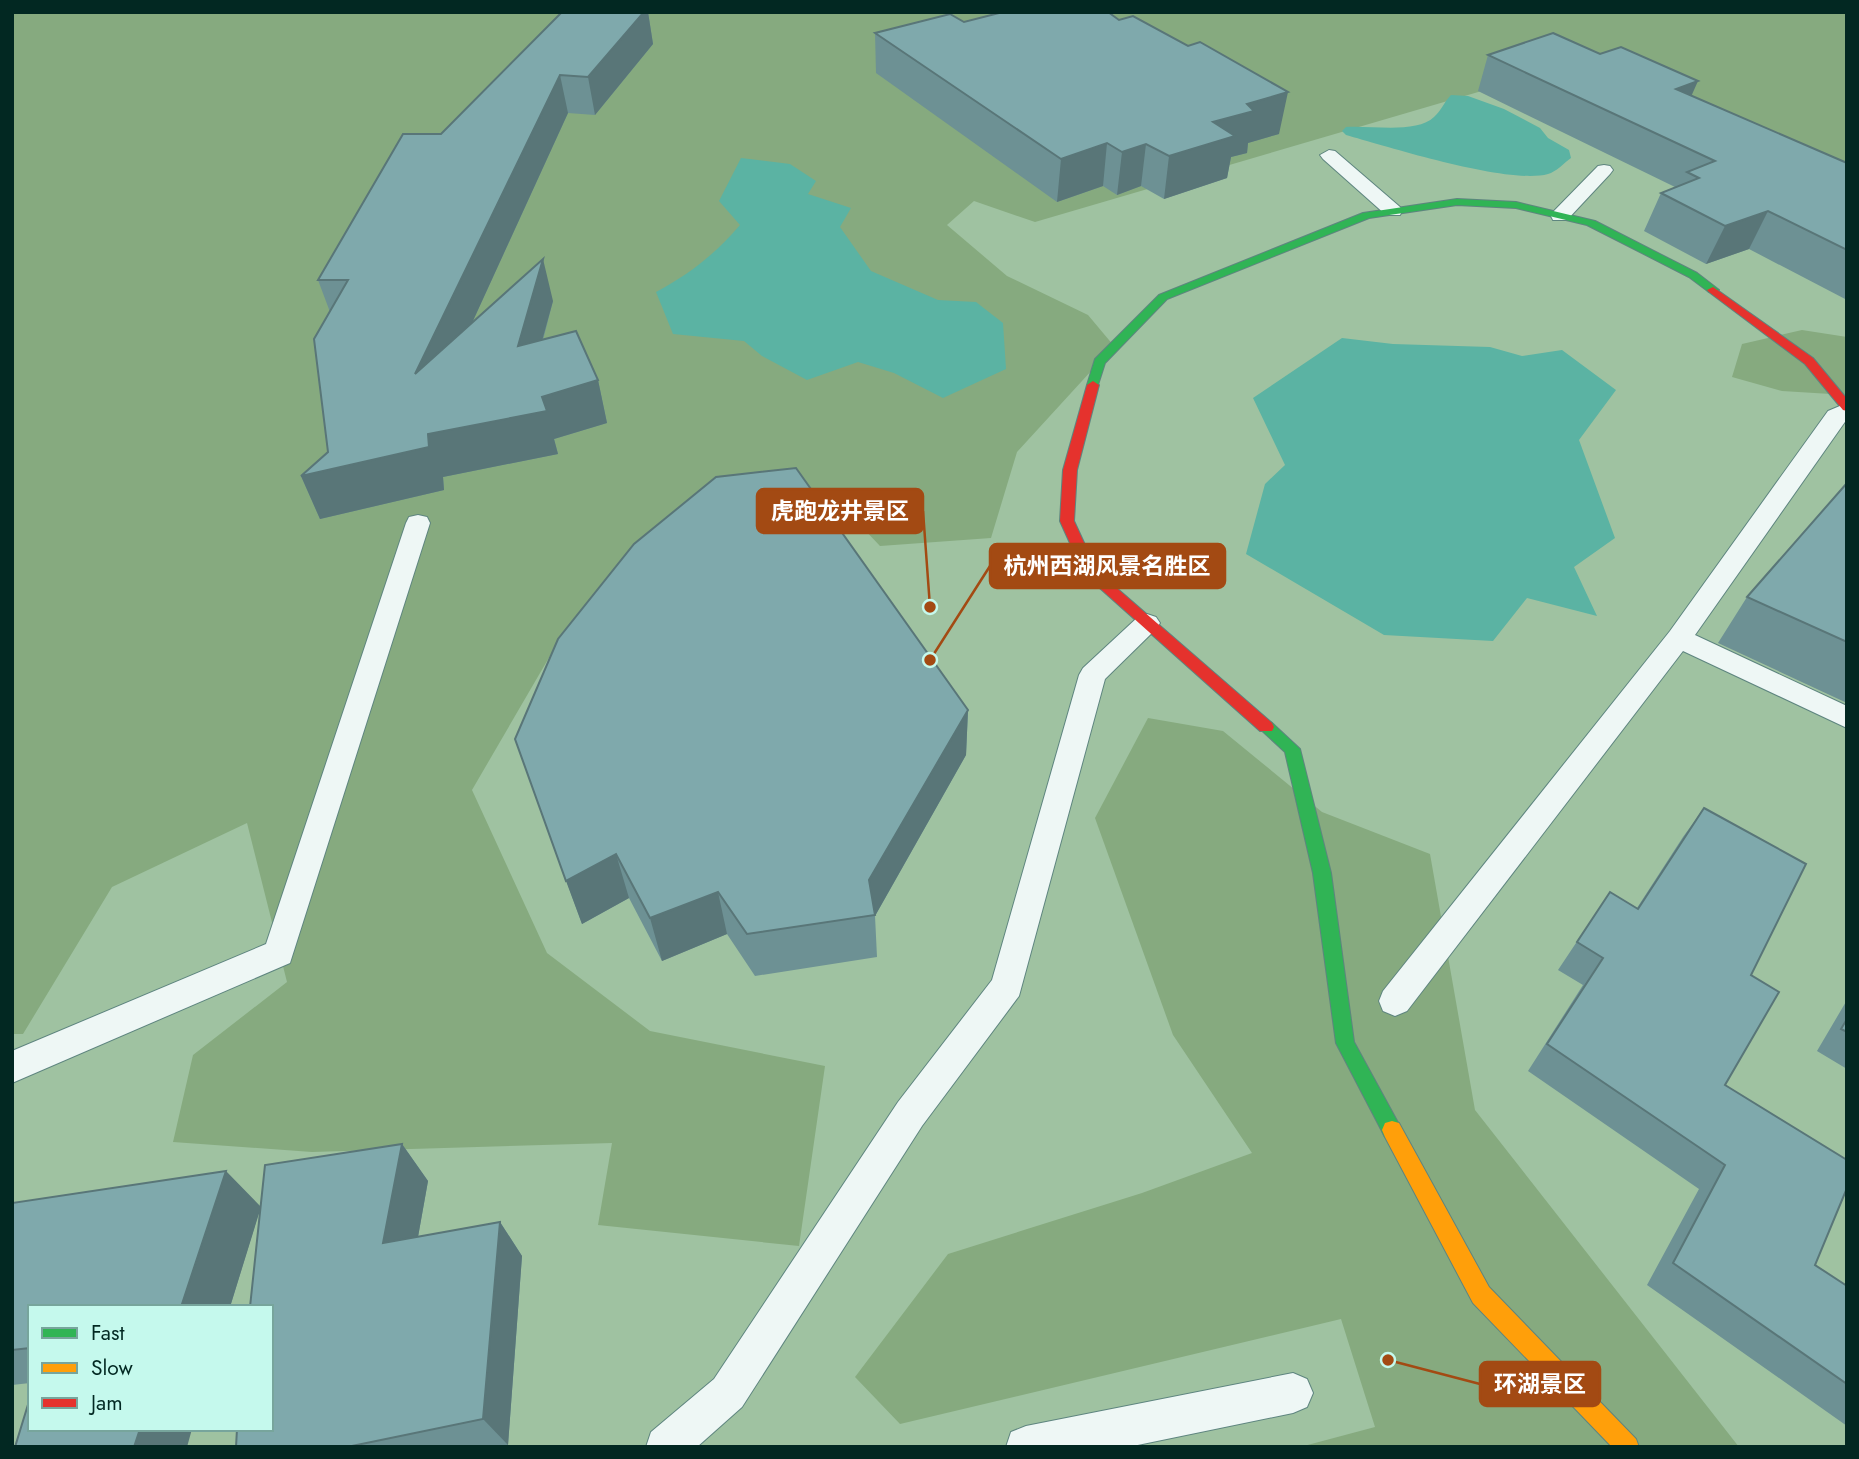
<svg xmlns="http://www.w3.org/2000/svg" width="1859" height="1459" font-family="Jost,'Noto Sans SC',sans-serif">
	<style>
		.green { fill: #9fc2a1; fill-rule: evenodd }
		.forest { fill: #86aa7f }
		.water { fill: #5bb3a3 }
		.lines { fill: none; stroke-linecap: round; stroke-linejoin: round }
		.lane-casing { stroke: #5e857f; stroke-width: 2 }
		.fast-casing { stroke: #5e857f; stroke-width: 2 }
		.slow-casing { stroke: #5e857f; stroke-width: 2 }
		.jam-casing { stroke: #5e857f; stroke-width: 2 }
		.lane { fill: #eef7f5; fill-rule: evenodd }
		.fast { fill: #30b455; fill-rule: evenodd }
		.slow { fill: #ff9f0a; fill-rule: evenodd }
		.jam { fill: #e5322d; fill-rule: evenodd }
		.wall { fill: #6d9194 }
		.shaded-wall { fill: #597678 }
		.building { fill: #7fa9ac; stroke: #597678; stroke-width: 2 }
		.leader { fill: none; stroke: #a34a13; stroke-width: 2.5 }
		.callout-dot { fill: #a34a13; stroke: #c5f9ed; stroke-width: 2.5 }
		.callout { fill: #a34a13; stroke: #a34a13; stroke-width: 2.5 }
		.callout-label { font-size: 23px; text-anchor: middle; font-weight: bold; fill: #fff }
	</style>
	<rect width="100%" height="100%" fill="#8bc9be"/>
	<path class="green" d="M12,12H1847V1447H12ZM30,1307H271V1429H30Z"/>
	<path class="forest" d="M12,12H1847V201L1567,66L1035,222L974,201L947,225L1007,276L1088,315L1114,346L1017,452L991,538L880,546L828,491L691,501L561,637L472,790L547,953L650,1031L825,1066L799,1246L598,1225L612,1143L312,1152L173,1142L193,1055L287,982L247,823L112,887L23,1034H12Z
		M1802,330L1847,337V395L1782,391L1732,377L1742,344Z
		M1148,718L1223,731L1322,812L1430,854L1475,1110L1739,1447H1300L1375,1427L1341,1319L900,1424L855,1377L948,1254L1142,1193L1252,1153L1173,1035L1095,818Z"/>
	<path class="water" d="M1451,95L1468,96L1504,109L1540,128L1548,138L1569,150L1571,158C1564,163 1556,172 1548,174C1509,185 1389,147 1346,135L1342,131L1346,127C1370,125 1417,134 1434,117C1441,111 1444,102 1451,95Z
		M741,158L790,164L816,181L808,194L851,208L840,227L871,271L938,300L976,302L1003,323L1006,369L943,398L894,373L858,362L807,380L762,356L744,341L673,334L656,292C690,274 715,254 740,225L719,201Z
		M1342,338L1393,344L1490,347L1522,356L1562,350L1616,390L1579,440L1615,538L1574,567L1597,616L1527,598L1493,641L1384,635L1246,554L1265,484L1285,465L1253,398Z"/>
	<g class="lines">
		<defs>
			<path id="lane" d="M1329,150L1335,151L1400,207L1402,211L1400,215H1386L1323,159L1320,155Z
				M1604,165L1610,166L1613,170L1610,174L1567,220H1553L1551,216L1553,212L1598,166Z
				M1847,403V419L1695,635L1847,706V728L1683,651L1407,1011L1395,1016L1383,1011L1379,1001L1383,991L1670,631L1828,411Z
				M418,515L427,517L430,523L290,963L12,1083V1051L266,944L406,523L409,517Z
				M1147,614L1156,617L1160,623L1156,629L1105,679L1019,996L922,1126L742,1407L697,1447H646L651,1432L714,1379L898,1102L992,980L1079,675L1083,668L1138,617Z
				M1293,1373L1307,1379L1313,1393L1307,1407L1293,1413L1128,1447H1006L1011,1432L1026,1426Z"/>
			<path id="fast" d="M1457,199L1516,202L1595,221L1697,273L1719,290L1709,292L1689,277L1587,225L1516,208L1457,205L1369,218L1167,299L1105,363L1097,388L1093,389L1087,385L1095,359L1159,295L1363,213Z
				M1266,721L1272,723L1300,749L1331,873L1354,1042L1402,1130L1399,1137L1392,1139L1385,1137L1336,1043L1313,873L1285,752L1258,727Z"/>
			<path id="slow" d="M1392,1121L1399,1123L1489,1287L1636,1439L1639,1447H1612L1473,1303L1385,1137L1382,1130L1385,1123Z"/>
			<path id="jam" d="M1713,287L1813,358L1847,399V411L1843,410L1805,364L1709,292L1707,290Z
				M1093,381L1099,385L1077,470L1074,521L1097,571L1272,723L1274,727L1272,731H1260L1084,574L1060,521L1063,470L1087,385Z"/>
		</defs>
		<use href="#lane" class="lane-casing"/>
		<use href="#fast" class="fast-casing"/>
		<use href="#slow" class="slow-casing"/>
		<use href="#jam" class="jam-casing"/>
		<use href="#lane" class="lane"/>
		<use href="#fast" class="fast"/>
		<use href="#slow" class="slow"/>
		<use href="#jam" class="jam"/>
	</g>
	<path class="wall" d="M562,12H648L653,44L595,115L568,113L472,323L553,301L543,340L598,380L607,423L554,439L558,454L443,477L444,490L320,519L301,476L328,452L330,312L318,280L441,134Z
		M964,22L1279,134L1248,143L1247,153L1231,157L1227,178L1164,199L1141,186L1117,195L1103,186L1057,202L876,73L875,33Z
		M1600,54L1691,96L1847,163V300L1749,249L1706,264L1644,231L1661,193L1675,187L1478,91L1488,55Z
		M1847,483V703L1718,643L1747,597Z
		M968,710L966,755L875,916L877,957L755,976L727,934L662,961L629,898L582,924L515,739Z
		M1704,808L1751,975L1725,1085L1815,1265L1847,1286V1426L1647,1285L1699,1189L1528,1071L1583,985L1558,970L1610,892L1637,908L1683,837Z
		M1847,1000V1069L1817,1051Z
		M402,1144L428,1181L418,1237L500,1222L522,1256L508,1445L501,1447H236L260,1209L230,1307H30V1383L12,1385V1203L261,1206Z"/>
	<path class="shaded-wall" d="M644,12H648L653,44L595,115L588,77Z
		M560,75L568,113L429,417L415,374Z
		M1698,81L1682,117L1676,89Z
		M1288,92L1279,134L1248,143L1247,153L1231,157L1227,178L1164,199L1169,156L1213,122L1247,104Z
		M1107,143L1103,186L1057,202L1061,159Z
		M1146,144L1141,186L1117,195L1122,152Z
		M1768,211L1749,249L1706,264L1725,226Z
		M543,259L553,301L529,388L518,346Z
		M598,380L607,423L554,439L558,454L443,477L444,490L320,519L301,476L542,397Z
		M968,710L966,755L875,916L869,880Z
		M616,854L629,898L582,924L566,881Z
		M718,892L727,934L662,961L650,918Z
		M402,1144L428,1181L411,1276L383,1243Z
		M226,1171L261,1207L230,1307H181Z
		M500,1222L522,1256L508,1445L483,1419Z
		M140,1429H192L187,1447H134Z"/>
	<path class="building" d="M562,12H644L588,77L560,75L415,374L543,259L518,346L576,331L598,380L542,397L547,411L428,434L429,447L301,476L328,452L314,339L348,280H318L403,134H441Z
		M1003,12H1108L1119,20L1133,16L1188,46L1200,42L1288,92L1247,104L1254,111L1213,122L1235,136L1169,156L1146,144L1122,152L1107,143L1061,159L875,33L950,14L964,22Z
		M1553,33L1600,54L1621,47L1698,81L1676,89L1847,163V250L1768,211L1725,226L1661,193L1699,178L1687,172L1715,161L1488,55Z
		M796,468L968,710L869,880L875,915L747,934L718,892L650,918L616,854L566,881L515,739L558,639L634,544L716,477Z
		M1847,483V642L1747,597Z
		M1704,808L1806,864L1751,975L1779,992L1725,1085L1847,1160V1188L1815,1265L1847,1286V1384L1673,1263L1725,1165L1547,1044L1603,958L1577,942L1610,892L1638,909Z
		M1847,1019V1032L1841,1029Z
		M402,1144L383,1243L500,1222L483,1419L347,1447H236L237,1429H271V1307H250L265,1165Z
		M226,1171L181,1307H30V1348L12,1350V1203Z
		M30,1398V1429H140L134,1447H15Z"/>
	<path class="leader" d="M930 607L923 511M930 660L990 566M1388 1360L1480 1384"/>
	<g class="callout-dot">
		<circle cx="930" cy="607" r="7"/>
		<circle cx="930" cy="660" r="7"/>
		<circle cx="1388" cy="1360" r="7"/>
	</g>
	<g class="callout">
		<rect x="757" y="489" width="166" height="44" rx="7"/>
		<rect x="990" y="544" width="235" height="44" rx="7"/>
		<rect x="1480" y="1362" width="120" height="44" rx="7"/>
	</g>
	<g class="callout-label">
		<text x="840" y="519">虎跑龙井景区</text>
		<text x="1107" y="574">杭州西湖风景名胜区</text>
		<text x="1540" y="1392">环湖景区</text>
	</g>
	<rect width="1859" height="1459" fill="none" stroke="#022822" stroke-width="28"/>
	<rect x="28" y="1305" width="245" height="126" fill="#c5f9ed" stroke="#77a59c" stroke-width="2"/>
	<rect x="42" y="1328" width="35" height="10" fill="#30b455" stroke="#77a59c" stroke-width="2"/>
	<text x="91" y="1340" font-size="21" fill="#022822">Fast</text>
	<rect x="42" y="1363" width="35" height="10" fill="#ff9f0a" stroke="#77a59c" stroke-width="2"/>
	<text x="91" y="1375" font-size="21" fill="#022822">Slow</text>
	<rect x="42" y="1398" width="35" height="10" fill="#e5322d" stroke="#77a59c" stroke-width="2"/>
	<text x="91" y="1410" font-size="21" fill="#022822">Jam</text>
</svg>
